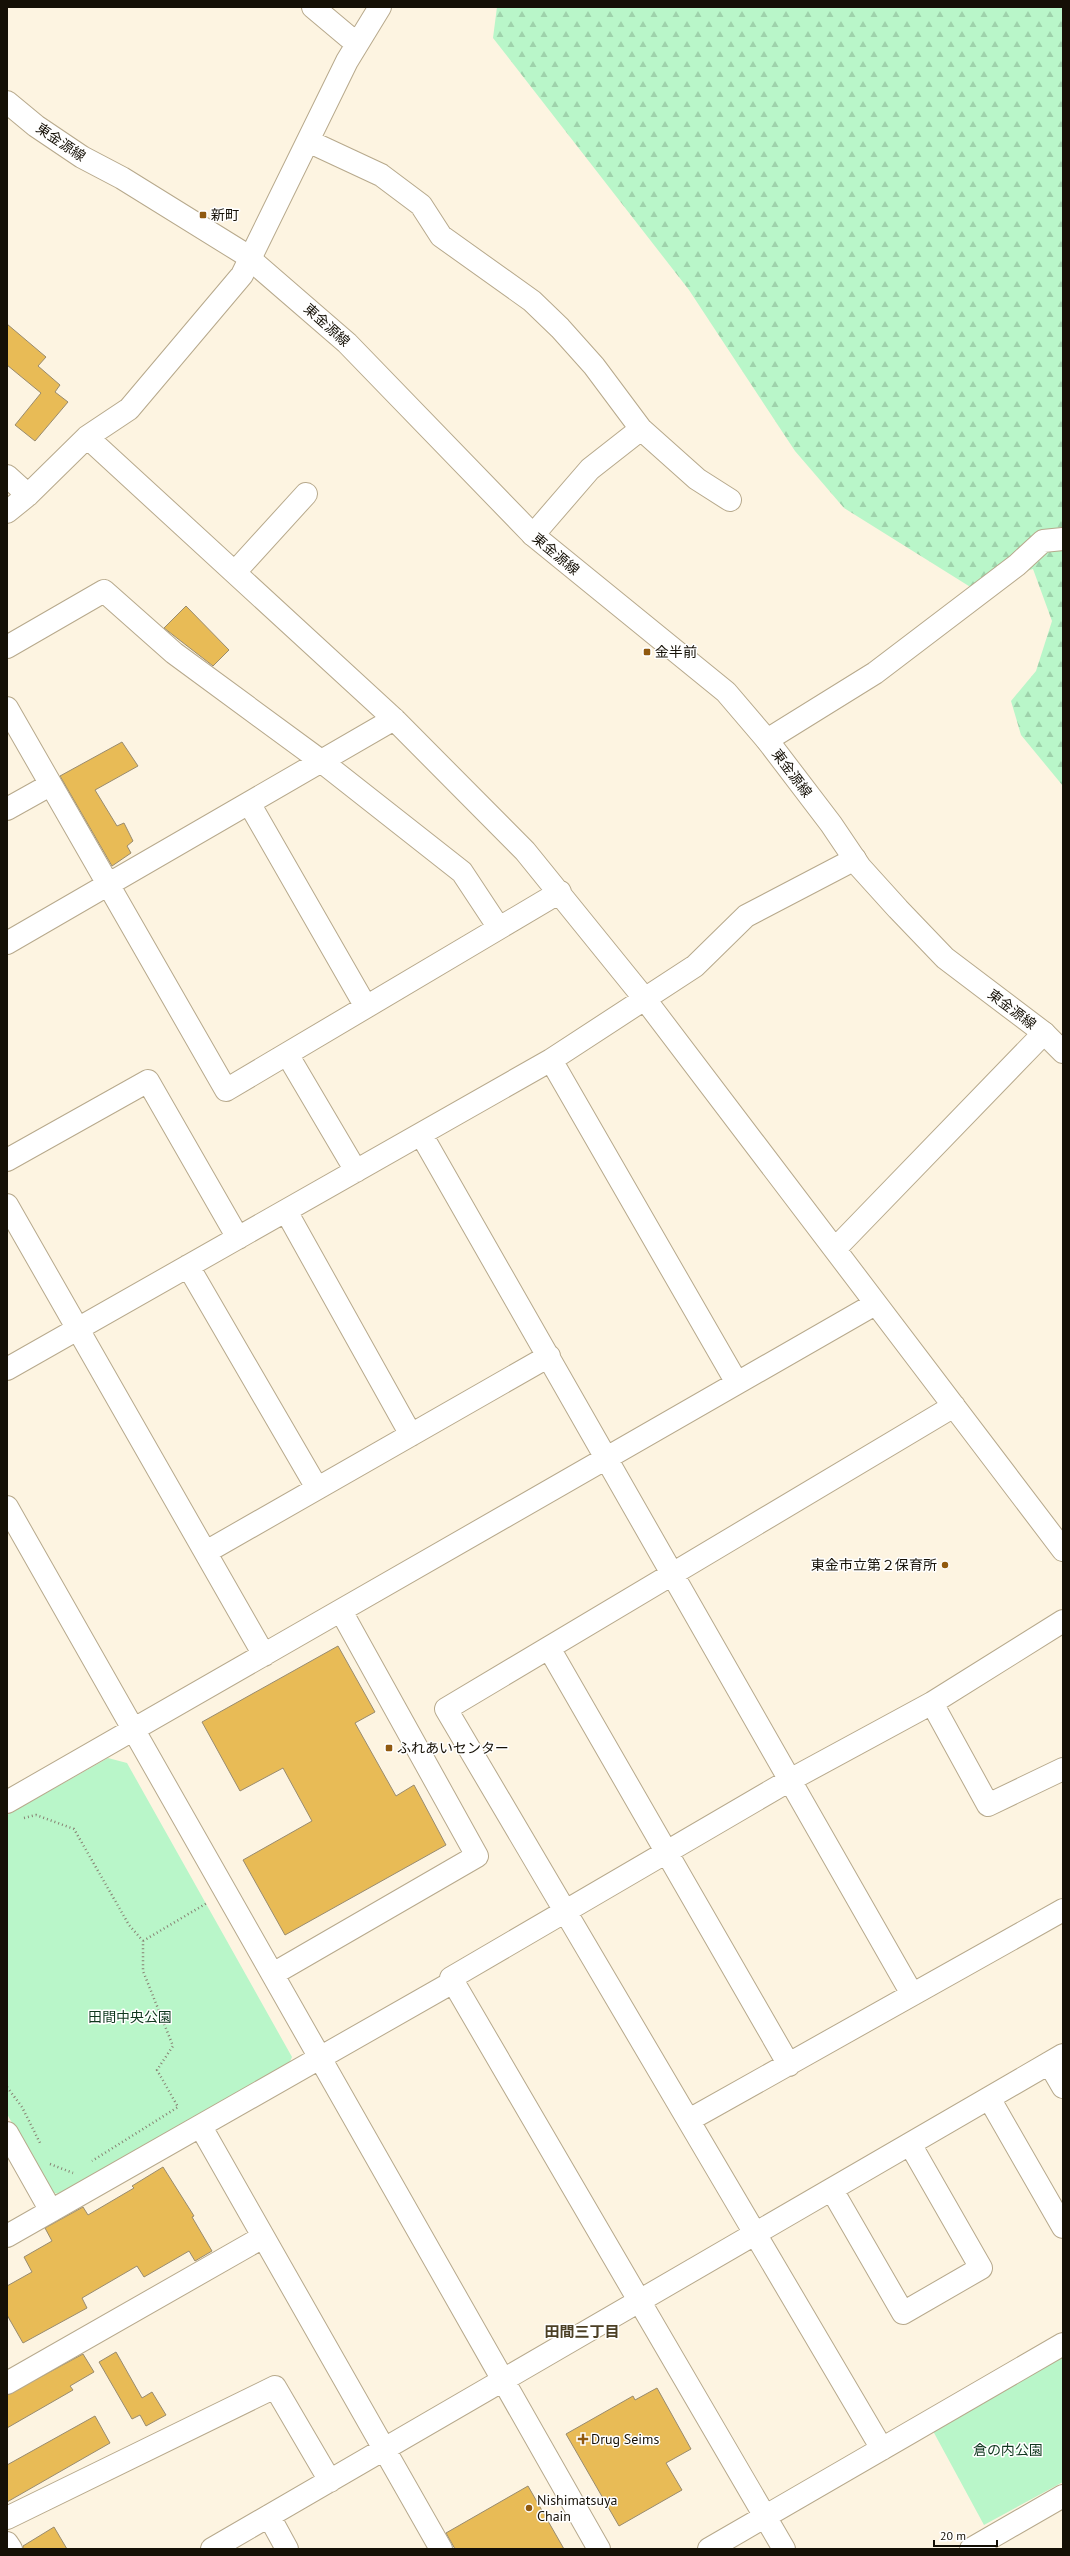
<svg xmlns="http://www.w3.org/2000/svg" width="1070" height="2556" font-family="'PT Sans','Noto Sans JP',sans-serif">
	<style>
		.green { fill: #b9f6c9 }
		.forest { fill: url(#forest-firs) }
		.building { fill: #e8bb56; stroke: #998b6e }
		.lines { fill: none; stroke-linecap: round; stroke-linejoin: round }
		.minor-casing { stroke: #b7a98c; stroke-width: 24 }
		.major-casing { stroke: #b7a98c; stroke-width: 24 }
		.path { stroke: #878072; stroke-width: 2.5; stroke-dasharray: 1 3; stroke-linecap: butt }
		.minor { stroke: #fff; stroke-width: 22 }
		.major { stroke: #fff; stroke-width: 22 }
		.poi-dot { fill: #90590f; stroke: #fff; stroke-width: 1.5 }
		.labels { text-anchor: middle; stroke-width: 3; stroke-linejoin: round; paint-order: stroke }
		.street-label { font-size: 14px; fill: #151006; stroke: #fff }
		.poi-label { font-size: 14px; fill: #151006; stroke: #fff; text-anchor: start }
		.park-label { font-size: 14px; fill: #0e361d; stroke: #fff }
		.neighbourhood-label { font-size: 15px; font-weight: bold; fill: #4b3f24; stroke: #fff }
	</style>
	<defs>
		<pattern id="forest-firs" width="22" height="20" patternUnits="userSpaceOnUse"><rect width="22" height="20" fill="#b9f6c9"/><path d="M5 1l3.5 6h-7zM16 11l3.5 6h-7z" fill="#9ed2ab"/></pattern>
	</defs>
	<rect width="100%" height="100%" fill="#fdf4e1"/>
	<path class="green" d="M108,1758L127,1763L292,2057L288,2066L65,2196L51,2192L7,2114V1815Z
		M1063,2356V2482L984,2525L933,2431Z"/>
	<path class="forest" d="M497,7H1063V786L1021,735L1011,701L1036,671L1052,621L1033,569L972,588L844,508L795,451L689,290L493,38Z"/>
	<path class="building" d="M7,324L46,357L38,366L60,385L55,392L68,402L35,441L15,425L41,393L7,365Z
		M186,606L229,650L213,666L164,628Z
		M122,742L138,766L95,790L117,826L124,823L133,841L127,846L131,853L112,866L60,776Z
		M338,1646L375,1712L355,1723L396,1796L414,1785L446,1845L285,1935L243,1860L312,1821L283,1768L240,1791L202,1722Z
		M163,2167L194,2216L192,2217L212,2251L195,2261L189,2251L144,2277L137,2266L82,2298L87,2308L23,2343L7,2315V2286L32,2272L24,2257L52,2241L45,2228L83,2207L88,2215L134,2188L132,2186Z
		M116,2352L142,2398L152,2392L166,2415L146,2426L140,2415L132,2419L99,2362Z
		M83,2354L94,2372L70,2386L73,2390L7,2428V2395Z
		M657,2388L691,2449L666,2463L682,2490L619,2526L566,2434L633,2396L635,2400Z
		M95,2416L110,2443L7,2502V2465Z
		M528,2486L564,2549H455L446,2533Z
		M54,2527L67,2549H23V2546Z"/>
	<g class="lines">
		<defs>
			<path id="minor" d="M313,7L357,44
				M308,141L381,175L421,205L441,236L532,301L560,328L594,366L641,429L697,479L730,500
				M87,437L394,719L525,851L644,998L1063,1550
				M7,476L28,495
				M7,512L28,495L87,437L129,409L242,275L347,61L380,7
				M533,535L590,469L641,429
				M235,572L306,494
				M7,647L104,591L174,653L321,761L462,872L499,928
				M7,708L226,1090L560,892
				M767,740L875,673L1017,565L1043,541L1063,539
				M249,803L366,1007
				M7,809L50,785
				M7,943L394,719
				M287,1054L356,1171
				M551,1060L737,1383
				M421,1134L912,1994
				M7,1160L148,1081L238,1238
				M7,1205L264,1655
				M286,1211L411,1435
				M835,1249L1044,1033
				M188,1266L317,1488
				M7,1369L551,1060L695,966L746,916L855,859
				M7,1507L599,2549
				M206,1552L549,1356
				M549,1648L789,2065
				M932,1703L988,1805L1063,1769
				M7,1802L875,1304
				M273,1974L477,1856L341,1611
				M1049,2063L1063,2087
				M989,2098L1063,2227
				M689,2120L1063,1910
				M201,2127L441,2549
				M7,2133L51,2211
				M832,2190L903,2313L981,2268L910,2144
				M7,2236L453,1982
				M7,2383L263,2237
				M882,2449L446,1709L954,1406
				M269,2516L287,2549
				M7,2518L275,2387L330,2481
				M7,2543L11,2549
				M212,2549L1063,2055
				M709,2549L1063,2344
				M784,2549L451,1978L790,1780L932,1703L1063,1621
				M971,2549L1063,2496"/>
			<path id="major" d="M7,102L36,126L82,157L122,178L243,253L347,343L533,535L726,692L767,740L831,824L860,867L898,909L945,958L1044,1033L1063,1052"/>
		</defs>
		<use href="#minor" class="minor-casing"/>
		<use href="#major" class="major-casing"/>
		<path class="path" d="M24,1818L36,1815L74,1829L129,1925L143,1941V1971L173,2046L157,2070L178,2107L92,2161
			M143,1941L207,1903
			M7,2087L22,2107L41,2145
			M50,2164L73,2173"/>
		<use href="#minor" class="minor"/>
		<use href="#major" class="major"/>
	</g>
	<g class="poi-dot">
		<rect x="199" y="211" width="8" height="8" rx="2"/>
		<rect x="643" y="648" width="8" height="8" rx="2"/>
		<circle cx="945" cy="1565" r="4"/>
		<rect x="385" y="1744" width="8" height="8" rx="2"/>
		<path d="M581 2433h4v4h4v4h-4v4h-4v-4h-4v-4h4z"/>
		<circle cx="529" cy="2508" r="4"/>
	</g>
	<g class="labels">
		<g class="street-label">
			<text transform="translate(61 142) rotate(34)" y="5">東金源線</text>
			<text transform="translate(327 325) rotate(42)" y="5">東金源線</text>
			<text transform="translate(556 554) rotate(40)" y="5">東金源線</text>
			<text transform="translate(792 773) rotate(53)" y="5">東金源線</text>
			<text transform="translate(1012 1009) rotate(37)" y="5">東金源線</text>
		</g>
		<g class="poi-label">
			<text x="211" y="220">新町</text>
			<text x="655" y="657">金半前</text>
			<text x="937" y="1570" text-anchor="end">東金市立第２保育所</text>
			<text x="397" y="1753">ふれあいセンター</text>
			<text x="591" y="2444">Drug Seims</text>
			<text x="537" y="2505">Nishimatsuya<tspan x="537" dy="16">Chain</tspan></text>
		</g>
		<g class="park-label">
			<text x="130" y="2022">田間中央公園</text>
			<text x="1008" y="2455">倉の内公園</text>
		</g>
		<g class="neighbourhood-label">
			<text x="582" y="2337">田間三丁目</text>
		</g>
	</g>
	<rect width="1070" height="2556" fill="none" stroke="#151006" stroke-width="16"/>
	<path d="M934 2540v6h63v-6" fill="none" stroke="#151006" stroke-width="2"/>
	<text x="940" y="2540" font-size="12" fill="#151006" stroke="#ffffff" stroke-width="3" paint-order="stroke">20 m</text>
</svg>
